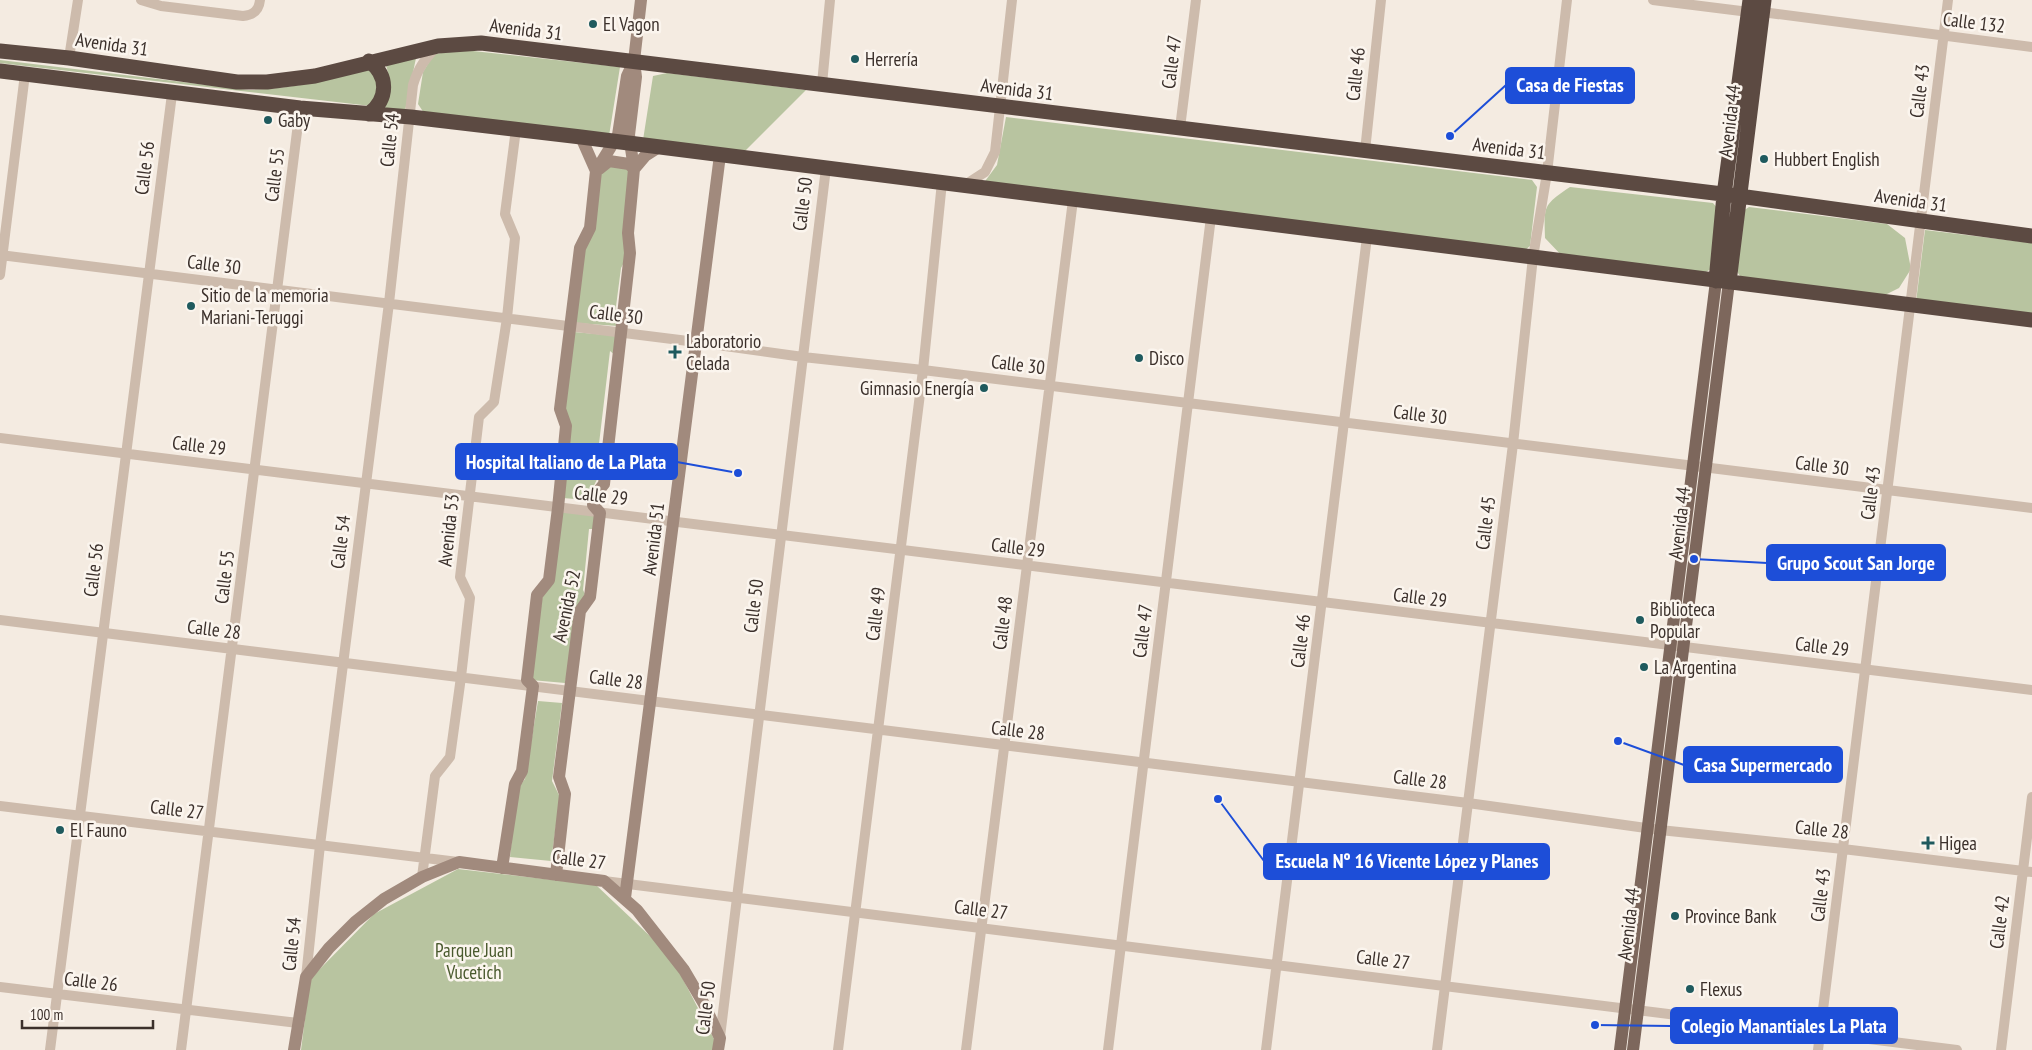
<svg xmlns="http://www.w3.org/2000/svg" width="2032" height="1050" font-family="'PT Sans Narrow',sans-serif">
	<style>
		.green { fill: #b8c4a0 }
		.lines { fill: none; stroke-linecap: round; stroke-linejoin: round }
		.street { stroke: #cdbbac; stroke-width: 10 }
		.secondary { stroke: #a18a7d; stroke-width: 12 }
		.primary { stroke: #7d675c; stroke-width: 12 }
		.highway { stroke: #5c4a42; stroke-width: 15 }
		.poi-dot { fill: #1f5a5e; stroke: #fbf5ee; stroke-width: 2 }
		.labels { text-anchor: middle; stroke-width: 5; stroke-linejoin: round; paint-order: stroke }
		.street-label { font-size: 19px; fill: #3b302b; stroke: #fbf5ee }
		.poi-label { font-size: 19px; fill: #3b302b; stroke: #fbf5ee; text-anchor: start }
		.park-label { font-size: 19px; fill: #4a5a2e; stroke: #fbf5ee }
		.leader { fill: none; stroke: #1d4ed8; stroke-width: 2 }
		.callout-dot { fill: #1d4ed8; stroke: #fbf5ee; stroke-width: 2 }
		.callout { fill: #1d4ed8; stroke: #1d4ed8; stroke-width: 2 }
		.callout-label { font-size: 20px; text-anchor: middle; font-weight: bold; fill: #fff }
	</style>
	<rect width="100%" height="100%" fill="#f4ebe1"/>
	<path class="green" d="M464,50L620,67L609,136L426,116L418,104L423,72L434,54Z
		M416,58L405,111L382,109C390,97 391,76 385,63Z
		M0,60L249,90C294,88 328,81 371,68C380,81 382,94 371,106L0,63Z
		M667,73L806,90L743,153L643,140L653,76Z
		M1006,117L1532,180L1537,187L1530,246L1524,251L983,184L997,165Z
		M608,166L628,169V255L621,268L615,314L619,318L618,326L575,323L584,246L602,168Z
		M1570,187L1713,203L1718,209L1711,269L1704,273L1564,258L1545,238C1544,206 1543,205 1570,187Z
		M1749,207L1887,224L1905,238L1911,269L1899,288L1883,296L1742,279L1736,270L1743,211Z
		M1925,230L2032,243V316L1916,302Z
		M574,332L617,336L615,355L610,351L596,469L600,473L587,500L563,498L565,407Z
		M562,511L595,514L594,529H589L583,590L585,594L565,683L531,680L543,592Z
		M538,701L562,703L552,781L560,797L551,861L510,857L517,789L525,779Z
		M458,869L596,885L671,956L715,1041L714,1050H301L310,979L374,914Z"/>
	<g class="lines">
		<path class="street" d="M141,0L161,6L243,16C254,15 259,10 260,0
			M1653,0L1749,12
			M1762,12L2032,47
			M69,58L78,0
			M822,84L830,0
			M1180,128L1196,0
			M1365,151L1381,0
			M965,185L985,172L995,152L1012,0
			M0,255L696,342L803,357L923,370L2032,508
			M0,275L25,74
			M0,438L2032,690
			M0,620L1468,803L1660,830L1843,849L2032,872
			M0,806L458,862
			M422,877L435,776L450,757L461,677L470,598L460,577L479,417L494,402L507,318L515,238L505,214L516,129
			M604,881L1957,1050
			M306,977L320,845L389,303L413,85C418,68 425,59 437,46
			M0,987L298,1023
			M720,1037L826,168
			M50,1050L172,94
			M181,1050L300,108
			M838,1050L923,370L942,182
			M966,1050L1073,200
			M1108,1050L1211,217
			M1266,1050L1367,237
			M1437,1050L1513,444L1533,257L1547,173L1567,0
			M1818,1050L1948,0
			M2001,1050L2032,797"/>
		<path class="secondary" d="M581,137L596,171
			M599,169L609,161L629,164L634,169
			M634,169L645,156L659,147
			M502,868L515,784L522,771L533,686L527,680L537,595L549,580L558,508L566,426L560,409L580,248L590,228L596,171L618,135L627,76L634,61
			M556,875L565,794L559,777L580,611L590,597L600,513L593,505L595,495L604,484L630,253L628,233L634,169L629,135L636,77L634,61L641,0
			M625,898L720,155
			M294,1050L306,977L329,948L355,922L384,899L422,877L459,862L604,881L637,910L684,970L704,1004L720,1038L718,1050"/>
		<path class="primary" d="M1620,1050L1716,281
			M1633,1050L1729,282"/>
		<path class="highway" d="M0,51L69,58L237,82H267L315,76L438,46L481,43L1739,196L2032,236
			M0,71L300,108L411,117L581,137L2032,320
			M369,114C388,99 389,76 369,61
			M1716,281L1724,195L1750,0
			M1729,282L1764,0"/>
	</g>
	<g class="poi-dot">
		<circle cx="593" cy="24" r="5"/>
		<circle cx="855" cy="59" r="5"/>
		<circle cx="268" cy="120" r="5"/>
		<circle cx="1764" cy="159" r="5"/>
		<circle cx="191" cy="306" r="5"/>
		<path d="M672.5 344.5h5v5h5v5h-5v5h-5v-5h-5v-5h5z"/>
		<circle cx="1139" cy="358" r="5"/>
		<circle cx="984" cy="388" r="5"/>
		<circle cx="1640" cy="620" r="5"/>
		<circle cx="1644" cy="667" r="5"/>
		<circle cx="60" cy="830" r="5"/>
		<path d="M1925.5 835.5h5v5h5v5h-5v5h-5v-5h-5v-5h5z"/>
		<circle cx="1675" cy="916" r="5"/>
		<circle cx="1690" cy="989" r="5"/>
	</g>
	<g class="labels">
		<g class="street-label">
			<text transform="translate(1974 22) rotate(7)" y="7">Calle 132</text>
			<text transform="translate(526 29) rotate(7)" y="7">Avenida 31</text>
			<text transform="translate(112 44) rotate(8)" y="7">Avenida 31</text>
			<text transform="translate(1171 62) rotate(-83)" y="7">Calle 47</text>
			<text transform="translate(1355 74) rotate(-84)" y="7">Calle 46</text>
			<text transform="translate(1017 89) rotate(7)" y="7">Avenida 31</text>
			<text transform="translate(1919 91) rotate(-83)" y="7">Calle 43</text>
			<text transform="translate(1729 121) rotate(-83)" y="7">Avenida 44</text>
			<text transform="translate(389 140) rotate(-84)" y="7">Calle 54</text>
			<text transform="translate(1509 148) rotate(7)" y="7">Avenida 31</text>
			<text transform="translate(144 168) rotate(-83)" y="7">Calle 56</text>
			<text transform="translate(274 175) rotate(-83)" y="7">Calle 55</text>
			<text transform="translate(1911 200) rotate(8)" y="7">Avenida 31</text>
			<text transform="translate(802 204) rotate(-83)" y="7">Calle 50</text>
			<text transform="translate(214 264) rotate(7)" y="7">Calle 30</text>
			<text transform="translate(616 314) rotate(7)" y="7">Calle 30</text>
			<text transform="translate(1018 364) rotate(7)" y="7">Calle 30</text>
			<text transform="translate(1420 414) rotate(7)" y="7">Calle 30</text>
			<text transform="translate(199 445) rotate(7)" y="7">Calle 29</text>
			<text transform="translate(1822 465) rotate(7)" y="7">Calle 30</text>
			<text transform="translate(1870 493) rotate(-83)" y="7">Calle 43</text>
			<text transform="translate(601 495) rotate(7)" y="7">Calle 29</text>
			<text transform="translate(1485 523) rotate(-83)" y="7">Calle 45</text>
			<text transform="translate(1679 523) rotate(-83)" y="7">Avenida 44</text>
			<text transform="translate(448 530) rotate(-84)" y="7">Avenida 53</text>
			<text transform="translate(653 539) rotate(-83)" y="7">Avenida 51</text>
			<text transform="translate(340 542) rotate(-83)" y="7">Calle 54</text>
			<text transform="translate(1018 547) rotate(7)" y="7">Calle 29</text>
			<text transform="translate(93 570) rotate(-83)" y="7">Calle 56</text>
			<text transform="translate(224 577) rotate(-83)" y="7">Calle 55</text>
			<text transform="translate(1420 597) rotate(7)" y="7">Calle 29</text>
			<text transform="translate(566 606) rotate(-78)" y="7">Avenida 52</text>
			<text transform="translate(753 606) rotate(-83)" y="7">Calle 50</text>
			<text transform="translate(875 614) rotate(-83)" y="7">Calle 49</text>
			<text transform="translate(1002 623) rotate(-83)" y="7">Calle 48</text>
			<text transform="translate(214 629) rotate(7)" y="7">Calle 28</text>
			<text transform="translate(1142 631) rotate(-83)" y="7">Calle 47</text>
			<text transform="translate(1300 641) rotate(-83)" y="7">Calle 46</text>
			<text transform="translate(1822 646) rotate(7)" y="7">Calle 29</text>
			<text transform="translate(616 679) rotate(7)" y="7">Calle 28</text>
			<text transform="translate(1018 730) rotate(7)" y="7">Calle 28</text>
			<text transform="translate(1420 779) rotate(7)" y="7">Calle 28</text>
			<text transform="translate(177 809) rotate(7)" y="7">Calle 27</text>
			<text transform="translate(1822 829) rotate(6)" y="7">Calle 28</text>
			<text transform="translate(579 859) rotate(7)" y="7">Calle 27</text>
			<text transform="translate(1820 895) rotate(-83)" y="7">Calle 43</text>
			<text transform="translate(981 909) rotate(7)" y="7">Calle 27</text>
			<text transform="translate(1999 922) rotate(-83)" y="7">Calle 42</text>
			<text transform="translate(1628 924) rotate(-83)" y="7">Avenida 44</text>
			<text transform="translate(291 944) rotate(-84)" y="7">Calle 54</text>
			<text transform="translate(1383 959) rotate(7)" y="7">Calle 27</text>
			<text transform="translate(91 981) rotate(7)" y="7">Calle 26</text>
			<text transform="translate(705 1008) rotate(-83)" y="7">Calle 50</text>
		</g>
		<g class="poi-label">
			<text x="603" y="31">El Vagon</text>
			<text x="865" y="66">Herrería</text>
			<text x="278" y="127">Gaby</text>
			<text x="1774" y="166">Hubbert English</text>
			<text x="201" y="302">Sitio de la memoria<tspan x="201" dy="22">Mariani-Teruggi</tspan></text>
			<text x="686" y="348">Laboratorio<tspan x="686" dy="22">Celada</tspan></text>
			<text x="1149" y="365">Disco</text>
			<text x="974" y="395" text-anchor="end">Gimnasio Energía</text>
			<text x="1650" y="616">Biblioteca<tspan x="1650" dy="22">Popular</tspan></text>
			<text x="1654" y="674">La Argentina</text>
			<text x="70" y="837">El Fauno</text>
			<text x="1939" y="850">Higea</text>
			<text x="1685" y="923">Province Bank</text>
			<text x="1700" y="996">Flexus</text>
		</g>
		<g class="park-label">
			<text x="474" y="957">Parque Juan<tspan x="474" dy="22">Vucetich</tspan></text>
		</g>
	</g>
	<path class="leader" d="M1450 136L1506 85M738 473L677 462M1694 559L1767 563M1618 741L1684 765M1218 799L1264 861M1595 1025L1671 1026"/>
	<g class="callout-dot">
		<circle cx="1450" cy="136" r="5"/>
		<circle cx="738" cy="473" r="5"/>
		<circle cx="1694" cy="559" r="5"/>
		<circle cx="1618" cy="741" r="5"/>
		<circle cx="1218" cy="799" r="5"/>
		<circle cx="1595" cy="1025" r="5"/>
	</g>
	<g class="callout">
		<rect x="1506" y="68" width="128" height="35" rx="5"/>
		<rect x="456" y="444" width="221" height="35" rx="5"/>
		<rect x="1767" y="545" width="178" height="35" rx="5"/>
		<rect x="1684" y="747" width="158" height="35" rx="5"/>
		<rect x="1264" y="844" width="285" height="35" rx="5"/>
		<rect x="1671" y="1008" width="226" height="35" rx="5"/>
	</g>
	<g class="callout-label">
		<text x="1570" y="92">Casa de Fiestas</text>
		<text x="566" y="469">Hospital Italiano de La Plata</text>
		<text x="1856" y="570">Grupo Scout San Jorge</text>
		<text x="1763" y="772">Casa Supermercado</text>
		<text x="1407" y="868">Escuela Nº 16 Vicente López y Planes</text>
		<text x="1784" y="1033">Colegio Manantiales La Plata</text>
	</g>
	<path d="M22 1020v8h131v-8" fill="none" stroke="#3b302b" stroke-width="2.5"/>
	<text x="30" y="1020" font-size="15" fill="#3b302b" stroke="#fbf5ee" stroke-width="4" paint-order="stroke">100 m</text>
</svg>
